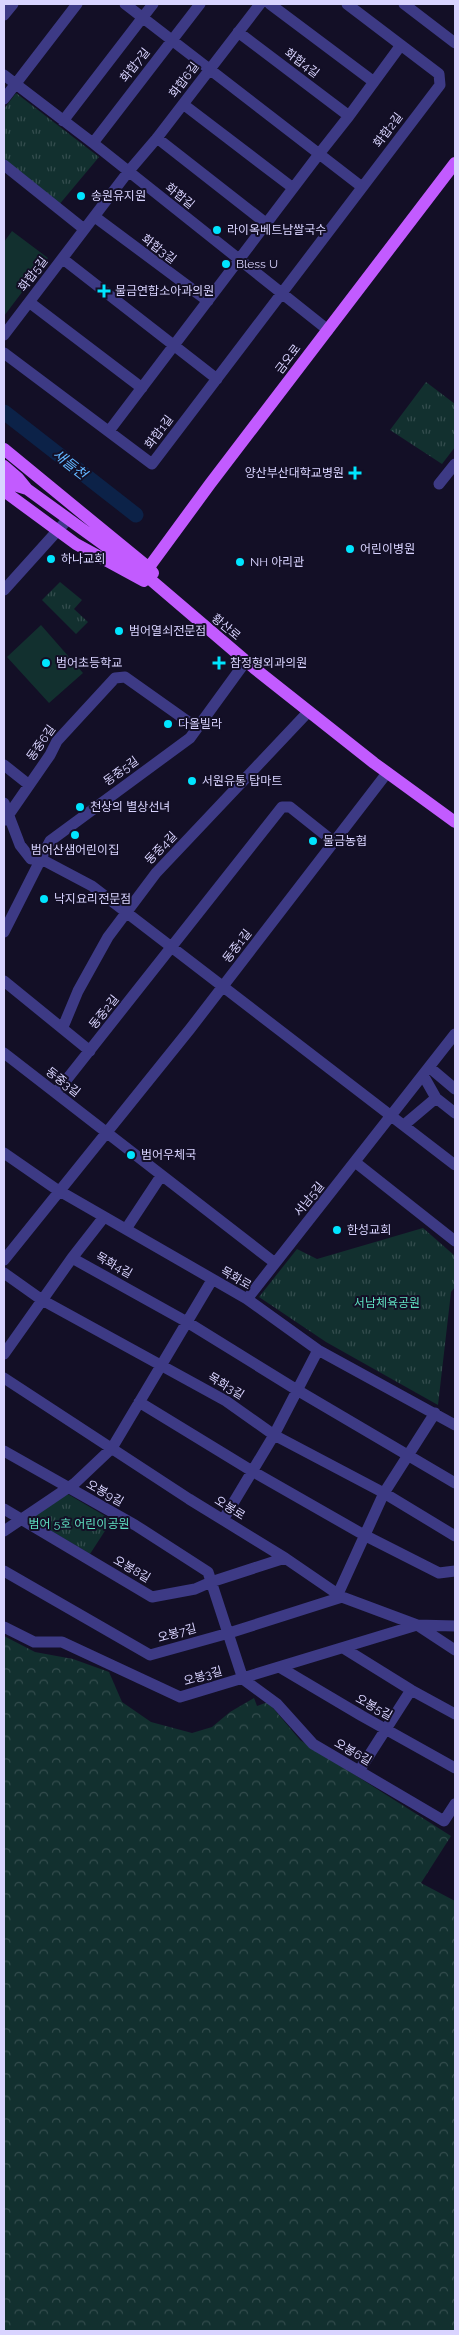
<svg xmlns="http://www.w3.org/2000/svg" width="459" height="2335" font-family="Raleway,'Noto Sans KR',sans-serif">
	<style>
		.grass { fill: url(#grass-tufts) }
		.forest { fill: url(#forest-crowns) }
		.pitch { fill: #12302f }
		.lines { fill: none; stroke-linecap: round; stroke-linejoin: round }
		.river { stroke: #0c2248; stroke-width: 15 }
		.minor { stroke: #3d3a85; stroke-width: 11 }
		.major { stroke: #c25bff; stroke-width: 12 }
		.poi-dot { fill: #00e5ff; stroke: #130f26; stroke-width: 2 }
		.labels { text-anchor: middle; stroke-width: 4; stroke-linejoin: round; paint-order: stroke }
		.street-label { font-size: 12px; fill: #d9d4ff; stroke: #130f26 }
		.poi-label { font-size: 12px; fill: #d9d4ff; stroke: #130f26; text-anchor: start }
		.park-label { font-size: 12px; fill: #5fe0c0; stroke: #130f26 }
		.water-label { font-size: 14px; font-style: italic; fill: #62b6ff; stroke: #130f26 }
	</style>
	<defs>
		<pattern id="grass-tufts" width="24" height="20" patternUnits="userSpaceOnUse" patternTransform="scale(1.25)"><rect width="24" height="20" fill="#12302f"/><path d="M3 7l-1-3M5 7V3M7 7l1-3M15 17l-1-3M17 17v-4M19 17l1-3" fill="none" stroke="#344d4e"/></pattern>
		<pattern id="forest-crowns" width="20" height="18" patternUnits="userSpaceOnUse" patternTransform="scale(1.25)"><rect width="20" height="18" fill="#12302f"/><path d="M2 6a3 3 0 1 1 6 0M12 15a3 3 0 1 1 6 0" fill="none" stroke="#344d4e"/></pattern>
	</defs>
	<rect width="100%" height="100%" fill="#130f26"/>
	<path class="grass" d="M16,93L99,157L58,206L4,162V109Z
		M426,382L455,404V447L442,464L390,430Z
		M60,582L82,600L74,609L88,622L76,634L42,600Z
		M423,1228L455,1256V1287L451,1292L438,1405L326,1342L259,1297L297,1249L317,1259Z
		M66,1493L112,1520L90,1554L30,1518Z"/>
	<path class="forest" d="M4,1636L35,1652L73,1659L109,1672L122,1702L151,1722L192,1733L212,1727L230,1712L254,1698L257,1706L268,1702L300,1740L451,1836L421,1883L455,1901V2331H4Z"/>
	<path class="pitch" d="M12,231L48,258L4,316V242Z
		M41,625L83,673L49,703L7,657Z"/>
	<g class="lines">
		<path class="river" d="M4,412L136,515"/>
		<path class="minor" d="M125,4L362,187
			M270,4L374,82
			M404,4L455,43
			M4,15L13,4
			M238,32L349,116
			M4,75L93,143L328,330
			M4,99L77,4
			M183,104L293,188
			M63,121L153,4
			M157,138L267,224
			M93,143L200,4
			M4,165L84,229
			M95,217L208,301
			M63,259L217,379
			M29,302L142,388
			M4,335L128,172L157,138L260,4
			M4,353L152,464L440,85L439,74L347,4
			M109,431L319,154L349,116L401,45
			M439,484L455,464
			M4,590L68,519
			M4,765L28,784
			M4,803L20,845L31,859H41L92,886L455,1165
			M5,820L50,755L57,741L115,678L125,677L197,728
			M4,932L50,841L190,738L246,661
			M4,981L90,1051
			M63,1027L78,991L108,937L156,873L309,711
			M4,1053L275,1263
			M429,1067L455,1089
			M423,1075L436,1098L455,1113
			M56,1093L282,807H290L334,842
			M404,1125L436,1098
			M4,1153L56,1189L247,1299L318,1350L455,1425
			M355,1162L455,1241
			M126,1229L161,1176
			M72,1258L187,1322L297,1390L455,1483
			M4,1260L190,1029L387,773
			M4,1273L42,1300L226,1401L274,1435L384,1493L455,1536
			M247,1299L455,1034
			M4,1354L72,1258L104,1217
			M4,1378L189,1499L285,1558L342,1597L417,1625L455,1626
			M139,1402L252,1471L364,1535L439,1573L455,1571
			M4,1451L135,1525L208,1572L243,1679L277,1704L313,1744L444,1821L455,1804
			M4,1509L152,1597L195,1589L211,1582L285,1558
			M223,1520L274,1435L318,1350
			M4,1531L75,1483L112,1448L212,1280
			M4,1571L150,1655L229,1633L342,1597
			M338,1594L384,1493L435,1413
			M4,1627L34,1642H62L180,1697L417,1625L455,1650
			M345,1649L411,1690L455,1714
			M281,1668L362,1716L455,1768
			M359,1771L411,1690"/>
		<path class="major" d="M4,449L149,568L153,573
			M4,466L18,478L27,489L144,574L254,668L374,763L455,822
			M4,478L11,484L27,489
			M4,491L76,544L144,581
			M144,574L210,484L455,163"/>
	</g>
	<g class="poi-dot">
		<circle cx="81" cy="196" r="5"/>
		<circle cx="217" cy="230" r="5"/>
		<circle cx="226" cy="264" r="5"/>
		<path d="M101.5 283.5h5v5h5v5h-5v5h-5v-5h-5v-5h5z"/>
		<path d="M352.5 465.5h5v5h5v5h-5v5h-5v-5h-5v-5h5z"/>
		<circle cx="350" cy="549" r="5"/>
		<circle cx="51" cy="559" r="5"/>
		<circle cx="240" cy="562" r="5"/>
		<circle cx="119" cy="631" r="5"/>
		<circle cx="46" cy="663" r="5"/>
		<path d="M216.5 655.5h5v5h5v5h-5v5h-5v-5h-5v-5h5z"/>
		<circle cx="168" cy="724" r="5"/>
		<circle cx="192" cy="781" r="5"/>
		<circle cx="80" cy="807" r="5"/>
		<circle cx="75" cy="835" r="5"/>
		<circle cx="313" cy="841" r="5"/>
		<circle cx="44" cy="899" r="5"/>
		<circle cx="131" cy="1155" r="5"/>
		<circle cx="337" cy="1230" r="5"/>
	</g>
	<g class="labels">
		<g class="street-label">
			<text transform="translate(302 63) rotate(37)" y="4">화합4길</text>
			<text transform="translate(135 65) rotate(-51)" y="4">화합7길</text>
			<text transform="translate(184 80) rotate(-53)" y="4">화합6길</text>
			<text transform="translate(388 130) rotate(-53)" y="4">화합2길</text>
			<text transform="translate(180 196) rotate(39)" y="4">화합길</text>
			<text transform="translate(159 249) rotate(37)" y="4">화합3길</text>
			<text transform="translate(33 274) rotate(-53)" y="4">화합5길</text>
			<text transform="translate(288 359) rotate(-53)" y="4">금오로</text>
			<text transform="translate(159 432) rotate(-53)" y="4">화합1길</text>
			<text transform="translate(226 627) rotate(40)" y="4">황산로</text>
			<text transform="translate(41 743) rotate(-55)" y="4">동중6길</text>
			<text transform="translate(121 771) rotate(-36)" y="4">동중5길</text>
			<text transform="translate(161 848) rotate(-46)" y="4">동중4길</text>
			<text transform="translate(237 946) rotate(-52)" y="4">동중1길</text>
			<text transform="translate(104 1012) rotate(-51)" y="4">동중2길</text>
			<text transform="translate(63 1082) rotate(38)" y="4">동중3길</text>
			<text transform="translate(309 1199) rotate(-51)" y="4">서남5길</text>
			<text transform="translate(114 1265) rotate(29)" y="4">목화4길</text>
			<text transform="translate(236 1278) rotate(30)" y="4">목화로</text>
			<text transform="translate(226 1386) rotate(31)" y="4">목화3길</text>
			<text transform="translate(105 1493) rotate(29)" y="4">오봉9길</text>
			<text transform="translate(230 1508) rotate(32)" y="4">오봉로</text>
			<text transform="translate(132 1569) rotate(30)" y="4">오봉8길</text>
			<text transform="translate(177 1633) rotate(-15)" y="4">오봉7길</text>
			<text transform="translate(203 1676) rotate(-16)" y="4">오봉3길</text>
			<text transform="translate(374 1707) rotate(29)" y="4">오봉5길</text>
			<text transform="translate(353 1752) rotate(30)" y="4">오봉6길</text>
		</g>
		<g class="poi-label">
			<text x="91" y="200">송원유지원</text>
			<text x="227" y="234">라이옥베트남쌀국수</text>
			<text x="236" y="268">Bless U</text>
			<text x="115" y="295">물금연합소아과의원</text>
			<text x="344" y="477" text-anchor="end">양산부산대학교병원</text>
			<text x="360" y="553">어린이병원</text>
			<text x="61" y="563">하나교회</text>
			<text x="250" y="566">NH 아리관</text>
			<text x="129" y="635">범어열쇠전문점</text>
			<text x="56" y="667">범어초등학교</text>
			<text x="230" y="667">참정형외과의원</text>
			<text x="178" y="728">다올빌라</text>
			<text x="202" y="785">서원유통 탑마트</text>
			<text x="90" y="811">천상의 별상선녀</text>
			<text x="323" y="845">물금농협</text>
			<text x="75" y="854" text-anchor="middle">범어산샘어린이집</text>
			<text x="54" y="903">낙지요리전문점</text>
			<text x="141" y="1159">범어우체국</text>
			<text x="347" y="1234">한성교회</text>
		</g>
		<g class="park-label">
			<text x="387" y="1307">서남체육공원</text>
			<text x="79" y="1528">범어 5호 어린이공원</text>
		</g>
		<g class="water-label">
			<text transform="translate(70 464) rotate(38)" y="5">새들천</text>
		</g>
	</g>
	<rect width="459" height="2335" fill="none" stroke="#d9d4ff" stroke-width="10"/>
</svg>
